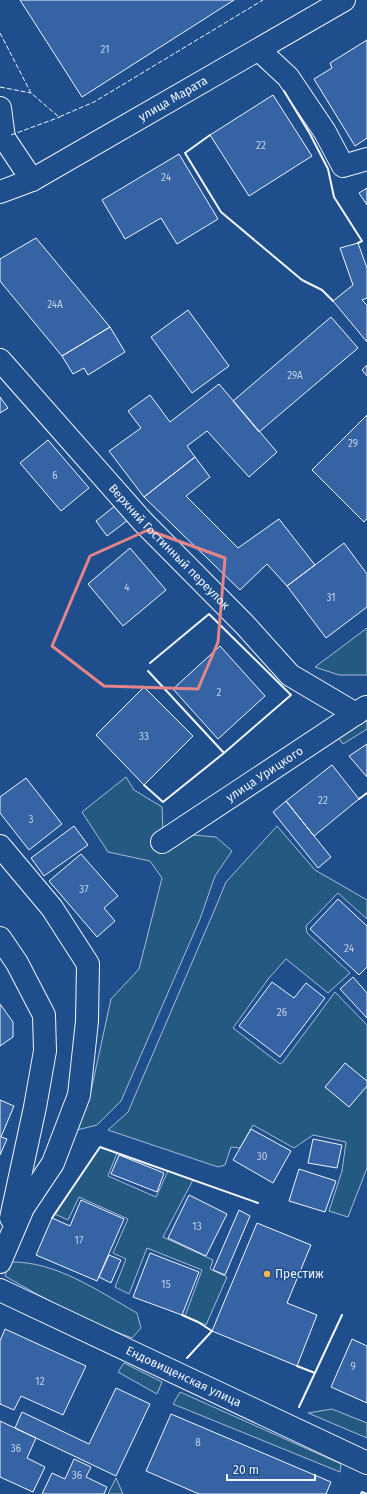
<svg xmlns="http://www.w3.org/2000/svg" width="367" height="1494" font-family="'Fira Sans',sans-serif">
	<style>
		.green { fill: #245a82; stroke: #a8bbd7 }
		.building { fill: #3563a3; stroke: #f2f6ff }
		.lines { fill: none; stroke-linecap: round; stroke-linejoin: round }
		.minor-casing { stroke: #f2f6ff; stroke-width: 24 }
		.major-casing { stroke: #f2f6ff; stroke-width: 24 }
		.minor { stroke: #1f4e8c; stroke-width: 22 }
		.major { stroke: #1f4e8c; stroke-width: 22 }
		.fence { stroke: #f2f6ff; stroke-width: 1; stroke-dasharray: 5 2; stroke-linecap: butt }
		.wall { stroke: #f2f6ff; stroke-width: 2 }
		.marked { fill: none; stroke: #e38589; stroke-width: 3; stroke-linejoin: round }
		.poi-dot { fill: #ffb74d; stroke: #1f4e8c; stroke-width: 1.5 }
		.labels { text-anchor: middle; stroke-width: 3; stroke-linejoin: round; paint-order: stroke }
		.number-label { font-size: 10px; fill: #c3d1e8 }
		.street-label { font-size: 12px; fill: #f2f6ff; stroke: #1f4e8c }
		.poi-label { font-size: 12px; fill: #f2f6ff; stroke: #1f4e8c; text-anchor: start }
	</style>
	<rect width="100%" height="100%" fill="#1f4e8c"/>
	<path class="green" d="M367,628V675H339L315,667Z
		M367,713V729L343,744L336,734Z
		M126,777L134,790L162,807L163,831L176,843L193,835L216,837L232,851L215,876L200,919L121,1101L97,1125L73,1131L91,1091L111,999L139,969L162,878L150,861L108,852L82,812Z
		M277,826L315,870L367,900V919L338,893L306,926L307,933L350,973L328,993L286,959L269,978L233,1028L280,1064L283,1062L335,992L367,1025V1168L348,1217L329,1211L342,1171L346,1142L313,1135L294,1148L253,1125L240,1148L231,1147L225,1165L218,1167L108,1130L128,1112L214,911L226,882Z
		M100,1147L117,1153L108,1176L156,1197L168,1171L193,1180L163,1237L213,1260L210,1269L227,1277L206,1325L185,1316L202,1270L147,1248L129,1294L115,1287L126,1259L113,1253L128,1219L79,1197L68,1220L55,1214Z
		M10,1262C56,1261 98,1291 137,1313L141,1328L132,1338C87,1321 46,1300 5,1276Z
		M124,1363L162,1382L157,1394L118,1372Z
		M180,1392L341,1464L340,1472L173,1404Z
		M332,1409L367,1423V1438L308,1413Z
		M116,1478L123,1494H108Z"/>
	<path class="building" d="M20,0H234L82,97Z
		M367,40V138L355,146L314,79L332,68L330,63Z
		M273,95L312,156L249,196L210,135Z
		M179,154L218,219L177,244L161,218L125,239L102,200Z
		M367,188V205L359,193Z
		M36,238L110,327L62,356L0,281V259Z
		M358,243L367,268V298L362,300L367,305V342L333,301L353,285L340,248Z
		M188,310L229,366L192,393L151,337Z
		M331,317L358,348L259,432L233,401Z
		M110,327L125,352L88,375L84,368L73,374L62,356Z
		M367,365V376L362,370Z
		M219,384L277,452L249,477L207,431L187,446L195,457L144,497L109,451L141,428L128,411L150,395L170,422Z
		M0,397L8,408L0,413Z
		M367,415V518L364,522L312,470Z
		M48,440L89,488L61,511L20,463Z
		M195,457L210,477L186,496L238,548L279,519L315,565L287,586L267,564L240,590L144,497Z
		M116,505L128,520L107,536L96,521Z
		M344,543L367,574V607L326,638L287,586Z
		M130,548L166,590L123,626L88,584Z
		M220,646L265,696L218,739L173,689Z
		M144,687L193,736L144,785L96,735Z
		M367,744V777L349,756Z
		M332,765L359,799L314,836L286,801Z
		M26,778L62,824L29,850L0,813V797Z
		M286,801L331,857L318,868L273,812Z
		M74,826L88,845L44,876L31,858Z
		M81,854L118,896L104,908L115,921L97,937L49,881Z
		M338,899L367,926V967L359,975L310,929Z
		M353,977L367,993V1018L340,989Z
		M272,982L294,998L306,983L325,998L280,1057L239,1026Z
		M0,1004L13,1022V1037L0,1046Z
		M345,1063L367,1081V1086L349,1107L325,1087Z
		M0,1100L14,1106L1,1137L7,1139L0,1155Z
		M251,1129L291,1151L273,1183L233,1160Z
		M313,1139L342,1145L337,1168L308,1163Z
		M119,1155L164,1173L157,1192L111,1174Z
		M299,1169L336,1181L325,1212L289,1201Z
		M189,1195L227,1214L206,1256L168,1238Z
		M81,1200L124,1219L97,1281L36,1255L52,1218L70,1226Z
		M239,1210L250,1216L225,1275L213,1270Z
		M257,1223L311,1245L287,1303L317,1315L297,1366L212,1331Z
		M150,1253L199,1272L182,1315L133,1297Z
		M109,1255L121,1260L111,1283L99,1277Z
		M5,1329L86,1366L63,1415L21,1396L14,1410L0,1404V1341Z
		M352,1339L367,1346V1403L331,1387Z
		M116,1388L150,1404L116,1476L15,1428L22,1412L89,1444Z
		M171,1414L331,1482L326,1494H199L146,1471Z
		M0,1421L36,1438L27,1458L45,1467L33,1492L0,1477Z
		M74,1459L91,1467L86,1477L107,1487L104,1494H42L52,1473L65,1479Z"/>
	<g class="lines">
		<defs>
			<g id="minor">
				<path d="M259,50L288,77L325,132L343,166L367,159"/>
				<path d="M0,108L4,138L32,180"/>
				<path id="s1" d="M0,360L143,522L245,625L290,675L356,714"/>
				<path id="s2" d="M162,842L366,707"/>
				<path d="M0,846L52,908L88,964L87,1021L79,1095L53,1163L23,1208L0,1262"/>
				<path d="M0,938L17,963L44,1015L45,1051L35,1107L11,1218"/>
				<path id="s3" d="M0,1290L367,1463"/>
			</g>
			<g id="major">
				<path id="s4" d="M0,192L32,180L344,0"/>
			</g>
		</defs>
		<use href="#minor" class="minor-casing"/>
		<use href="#major" class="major-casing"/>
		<use href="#minor" class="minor"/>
		<use href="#major" class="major"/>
		<path class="fence" d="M0,33L31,93L59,117L94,102L263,0
			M0,87L31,93
			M11,135L60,117"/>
		<path class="wall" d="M284,91L310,134L328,169L334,197L362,241L358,243
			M210,135L185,153L221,212L302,280L322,290L333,301
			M148,671L224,753L291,695L209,614L150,663
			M144,785L163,802L224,753
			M359,799L367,793
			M52,1218L100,1147L258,1203
			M182,1315L198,1322L212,1331L187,1358
			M297,1366L315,1373
			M299,1407L342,1315
			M361,1494L362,1492L367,1494"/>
	</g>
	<path class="marked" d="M148,530L225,558L218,642L198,689L104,686L52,646L90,556Z"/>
	<circle class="poi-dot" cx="267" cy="1274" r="4"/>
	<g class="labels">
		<g class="number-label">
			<text x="105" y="53">21</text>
			<text x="261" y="149">22</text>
			<text x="166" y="181">24</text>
			<text x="55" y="308">24А</text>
			<text x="295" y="379">29А</text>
			<text x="353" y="447">29</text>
			<text x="55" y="479">6</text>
			<text x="127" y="591">4</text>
			<text x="331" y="601">31</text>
			<text x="219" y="696">2</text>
			<text x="144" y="740">33</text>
			<text x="323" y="804">22</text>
			<text x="31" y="823">3</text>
			<text x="84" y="893">37</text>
			<text x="349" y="952">24</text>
			<text x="282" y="1016">26</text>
			<text x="262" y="1160">30</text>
			<text x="197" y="1230">13</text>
			<text x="79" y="1244">17</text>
			<text x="166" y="1288">15</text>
			<text x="353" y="1370">9</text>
			<text x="40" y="1385">12</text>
			<text x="198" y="1446">8</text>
			<text x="16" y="1452">36</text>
			<text x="77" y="1479">36</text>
		</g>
		<g class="street-label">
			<text dy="4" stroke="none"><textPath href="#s4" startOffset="197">улица Марата</textPath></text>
			<text dy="4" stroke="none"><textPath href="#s1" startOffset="252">Верхний Гостинный переулок</textPath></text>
			<text dy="4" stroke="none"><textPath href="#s2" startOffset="123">улица Урицкого</textPath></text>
			<text dy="4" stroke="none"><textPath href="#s3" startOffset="203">Ендовищенская улица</textPath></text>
		</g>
		<g class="poi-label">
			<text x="275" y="1278">Престиж</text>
		</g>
	</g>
	<path d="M227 1474v6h88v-6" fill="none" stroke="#f2f6ff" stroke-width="2"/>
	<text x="233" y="1474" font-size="12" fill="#f2f6ff" stroke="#1f4e8c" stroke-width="3" paint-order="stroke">20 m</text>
</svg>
